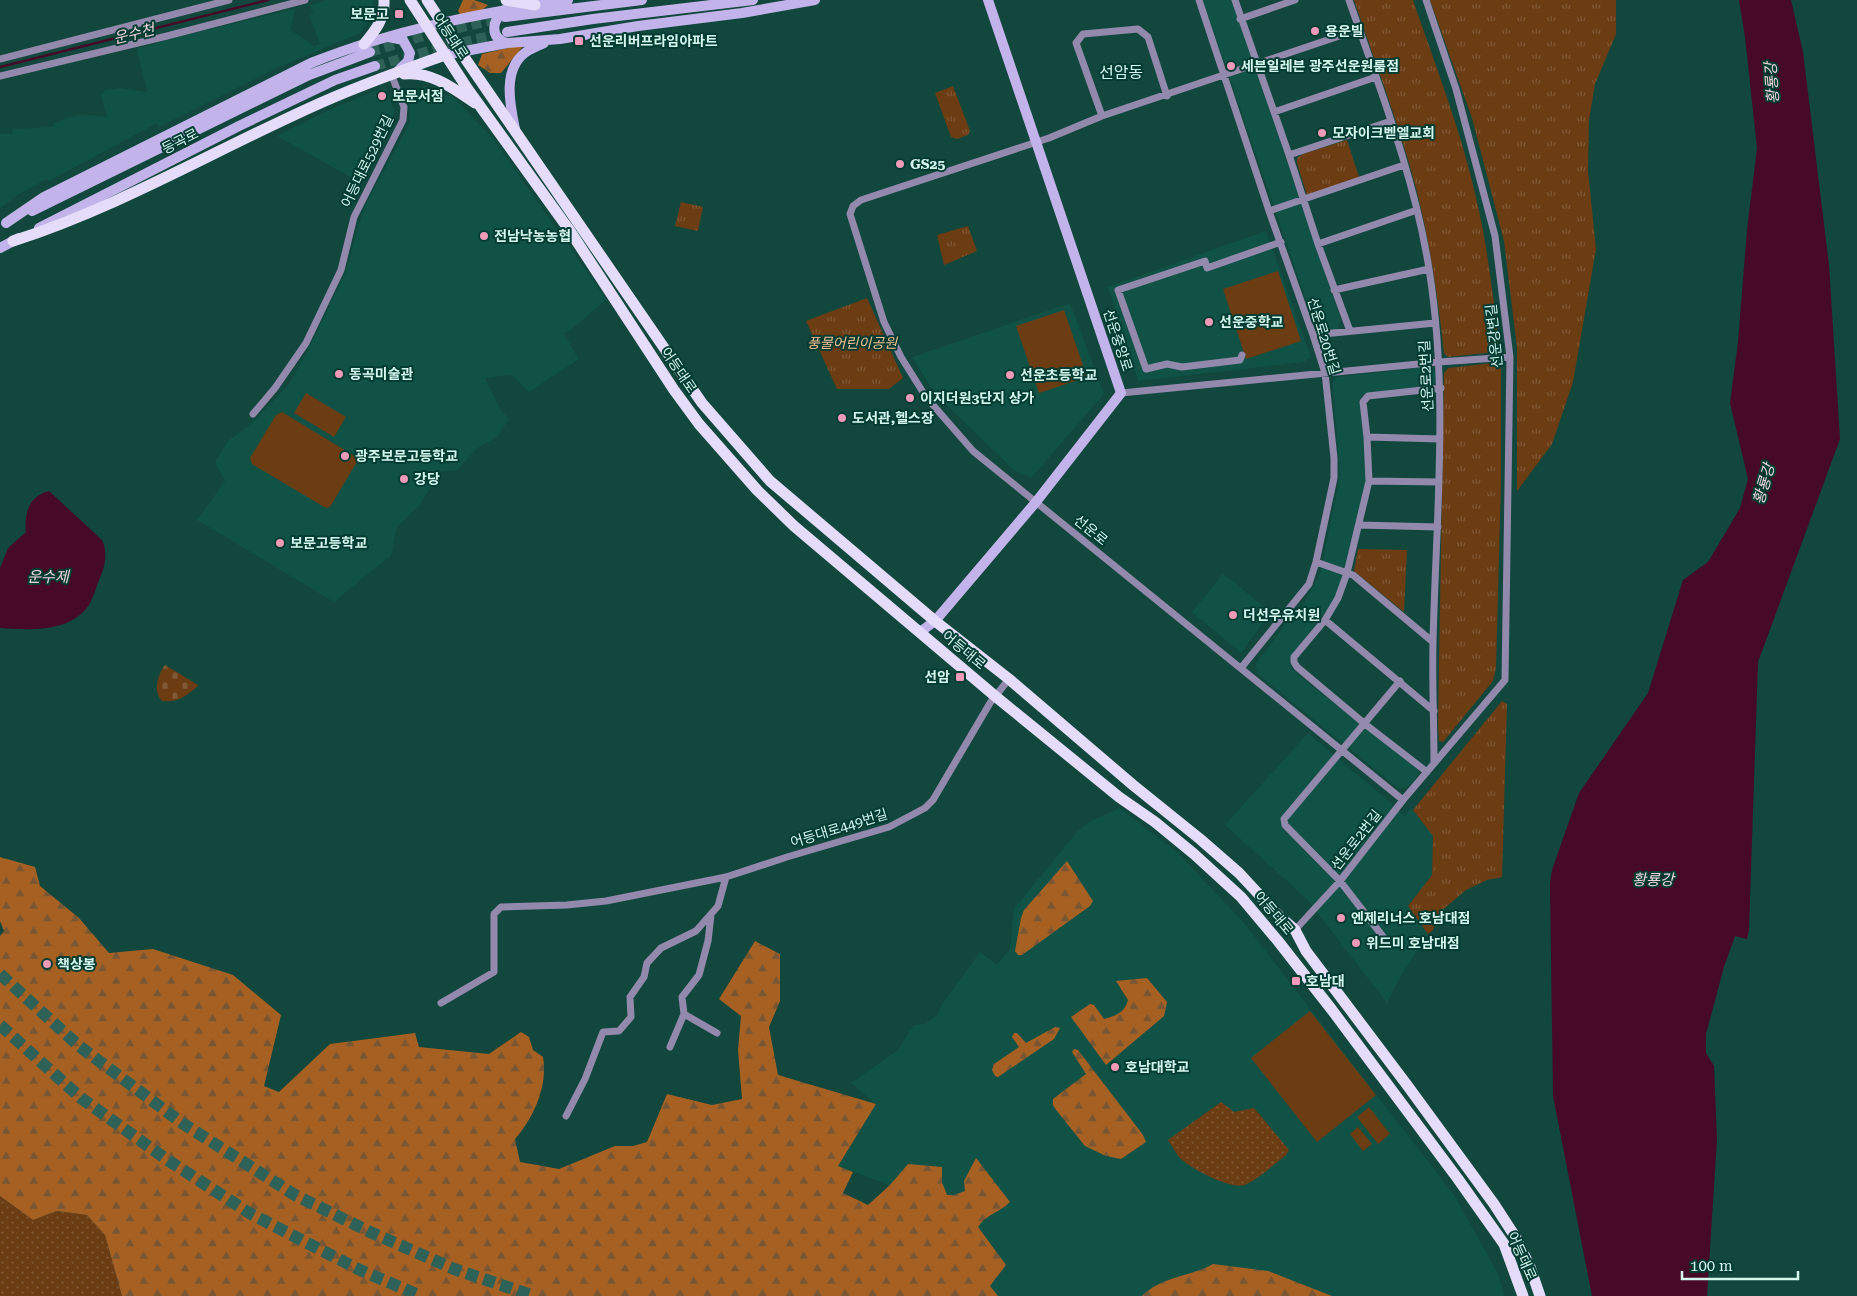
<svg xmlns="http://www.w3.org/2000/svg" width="1857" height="1296" font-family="'Roboto Serif','Noto Sans KR',serif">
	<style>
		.built { fill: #115246 }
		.grass { fill: url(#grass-dots) }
		.forest { fill: url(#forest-firs) }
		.cemetery { fill: url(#cemetery-stones) }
		.park { fill: url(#park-tufts) }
		.garden { fill: #6c3c13 }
		.water { fill: #460926 }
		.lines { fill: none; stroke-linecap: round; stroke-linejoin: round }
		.stream { stroke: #460926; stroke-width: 2.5 }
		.secondary-tunnel { stroke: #2e6157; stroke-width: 10; stroke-dasharray: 10 5; stroke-linecap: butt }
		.highway-tunnel { stroke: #2e6157; stroke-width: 12; stroke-dasharray: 12 6; stroke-linecap: butt }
		.street { stroke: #9389ac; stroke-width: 7 }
		.secondary { stroke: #c3b3eb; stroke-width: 10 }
		.primary { stroke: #e4dcf9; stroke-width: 11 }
		.poi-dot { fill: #ef9ab8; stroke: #023c32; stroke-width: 2 }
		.labels { text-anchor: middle; stroke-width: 4; stroke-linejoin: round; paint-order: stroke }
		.poi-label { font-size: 14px; font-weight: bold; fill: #d5f6ed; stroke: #023c32; text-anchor: start }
		.street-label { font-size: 14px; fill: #d5f6ed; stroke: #023c32 }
		.park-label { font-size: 14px; font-style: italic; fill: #f9be93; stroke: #023c32 }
		.water-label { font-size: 15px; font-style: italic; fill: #efd6dd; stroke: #023c32 }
		.quarter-label { font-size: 16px; fill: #d5f6ed; stroke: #023c32 }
	</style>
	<defs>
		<pattern id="grass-dots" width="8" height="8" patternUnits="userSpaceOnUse" patternTransform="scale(1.25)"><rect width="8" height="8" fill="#6c3c13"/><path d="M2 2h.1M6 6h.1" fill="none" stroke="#805936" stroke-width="1.8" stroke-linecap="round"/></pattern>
		<pattern id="forest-firs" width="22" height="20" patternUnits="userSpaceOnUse" patternTransform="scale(1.25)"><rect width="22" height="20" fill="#a66022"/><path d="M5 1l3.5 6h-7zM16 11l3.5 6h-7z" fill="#785633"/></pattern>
		<pattern id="cemetery-stones" width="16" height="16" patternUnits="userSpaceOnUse" patternTransform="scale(1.25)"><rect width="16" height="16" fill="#6c3c13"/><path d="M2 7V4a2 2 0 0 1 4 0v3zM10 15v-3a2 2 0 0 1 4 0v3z" fill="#805936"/></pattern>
		<pattern id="park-tufts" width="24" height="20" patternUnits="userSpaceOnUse" patternTransform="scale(1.25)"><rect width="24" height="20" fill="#6c3c13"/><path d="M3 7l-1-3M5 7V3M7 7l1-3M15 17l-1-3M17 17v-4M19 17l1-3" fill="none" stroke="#805936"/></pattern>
	</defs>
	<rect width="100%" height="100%" fill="#11473c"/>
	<path class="built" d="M326,0H373L372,17L360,33L277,68L159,127L157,123L49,181L47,179L19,194L0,208V134H12L13,129L53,127L54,124L66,118L76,116L91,115L107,117L101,96L105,90L121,88L144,92L147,91L137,49L181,36L295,9L291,30L314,46L320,44L310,16L313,12L310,5Z
		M1203,0H1232L1341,320L1337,329L1323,333L1316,329Z
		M423,87L453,97L492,137L606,299L583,320L564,334L579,359L529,392L511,375L485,378L500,409L509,419L497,437L476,449L458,470L440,472L419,506L397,527L391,555L334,602L197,520L225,481L215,462L228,441L251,424L289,384L308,350L347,269L357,230L365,206L410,122L409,98Z
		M382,88L386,89L395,112L368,163L365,162L364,163L354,179L277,136L326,111Z
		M1266,231L1311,357L1304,362L1138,381L1108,287Z
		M1070,303L1104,394L1031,478L1015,471L935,394L912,357Z
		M1431,367L1436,372V382L1432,386L1381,391L1361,396L1366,478L1349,558L1334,600L1319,621L1291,655L1289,661L1292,669L1301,677L1418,770L1419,774L1410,785L1399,789L1258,674L1256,668V664L1286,623L1304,603L1320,574L1340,477L1333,385L1334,379L1337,377Z
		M1223,574L1271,612L1241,653L1192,612Z
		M1308,733L1391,803L1404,816L1411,808L1413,810L1433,836L1432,875L1408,906L1428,934L1402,974L1387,1003L1307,899L1225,825Z
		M1120,808L1179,854L1244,923L1454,1195L1497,1272L1505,1296H998L947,1231L890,1185L838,1166L876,1104L851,1083L898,1050L914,1025L925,1024L938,1015L941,1006L980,952L997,965L1010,949L1014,909L1076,833L1089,822Z"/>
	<path class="grass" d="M1221,1102L1234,1112L1254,1108L1289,1150L1286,1155C1273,1165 1260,1178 1245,1185C1231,1190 1192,1169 1181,1159C1176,1154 1172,1146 1168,1140Z
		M0,1196L33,1220L57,1211L87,1215L105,1235L122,1296H0Z"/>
	<path class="forest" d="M463,0H474L488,5L480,12L462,17L458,11Z
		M525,44L501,73H490L478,65L482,54Z
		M0,857L35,867L40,886L79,918L109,953L153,949L233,975L281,1015L264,1086L279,1092L330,1044L415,1033L419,1047L489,1054L521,1032L529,1037L533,1050L543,1057C548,1086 534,1117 515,1139L520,1162L559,1169L615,1146H633L647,1142L667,1094L712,1105L742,1099L738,1050L741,1016L719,999L755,941L780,954V1001L769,1027L778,1075L876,1104L838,1166L853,1172L843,1193L868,1205L890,1185L908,1164L942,1167V1182L947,1195H954L965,1191L964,1181L976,1158L1010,1202C1000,1212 985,1215 978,1227L1006,1265L990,1286L998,1296H122L105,1235L87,1215L57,1211L33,1220L0,1196V936L4,931L0,921Z
		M1067,861L1093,901L1090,906L1022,955H1018L1015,951L1021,918L1024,910Z
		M1147,978L1167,1002L1164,1016L1106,1065L1071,1017L1090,1004L1094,1005L1104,1019C1116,1016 1125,1012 1128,1000L1116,981Z
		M1055,1027L1060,1028L1054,1039L998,1077L995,1076L992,1070L994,1064L1019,1047L1012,1037L1014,1033H1017L1026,1043Z
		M1074,1049L1078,1050L1143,1135L1146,1142L1121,1159L1106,1156L1085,1146L1053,1106V1099L1086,1074L1072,1052Z
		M1213,1264L1268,1271L1332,1296H1142C1162,1276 1190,1277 1213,1264Z"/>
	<path class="cemetery" d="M165,665L198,685L197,687C186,696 177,703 162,701C153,691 157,676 165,665Z"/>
	<path class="park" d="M1354,0H1413C1434,62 1459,125 1474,189C1487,241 1493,294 1499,347L1495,352L1448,357L1444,353C1438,297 1430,242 1416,188C1399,124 1375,62 1354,0Z
		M1430,0H1616V34L1595,84L1589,120L1588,171L1596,249L1573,382L1552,444L1517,491V348L1504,241L1472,118Z
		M953,86L970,131L968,135L957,139L951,137L935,93Z
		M1347,140L1359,177L1307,195L1297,163V158L1303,154Z
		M681,202L703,207L698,231L675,226Z
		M968,226L977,251L944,265L937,235Z
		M867,298L903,378L889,389H837L806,321Z
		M1493,363L1497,364L1501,370V482L1496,668L1493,681L1443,742L1439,741L1438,723L1444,373L1448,368Z
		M1358,549L1407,550L1404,612L1354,571Z
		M1502,701L1507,704L1502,877L1487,880L1466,890L1440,912L1433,930L1428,934L1408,906L1432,875L1433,836L1413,810Z"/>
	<path class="garden" d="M1278,271L1301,341L1246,359L1223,289Z
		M1064,310L1087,377L1039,393L1016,326Z
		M306,393L346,417L334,437L294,413Z
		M282,412L356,457L358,460L330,507L326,508L252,464L250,458L276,415Z
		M1310,1011L1376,1095L1317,1142L1251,1058Z
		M1369,1107L1390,1134L1378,1144L1357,1117Z
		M1358,1127L1372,1144L1363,1151L1350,1134Z"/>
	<path class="water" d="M1739,0H1791L1803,52L1829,265L1840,439L1758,662L1749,929L1747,939L1735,936L1724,967L1706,1034V1053L1714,1066L1717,1139L1707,1296H1592L1553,1096L1550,883L1552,870L1579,793L1648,693L1683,580L1708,562L1740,508L1748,479L1730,403L1738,342L1747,230L1757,148L1745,37Z
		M49,491L102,540C108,552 105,568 99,580C96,588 93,598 89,605C70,633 29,630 0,628V568L8,548L26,532C24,513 29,496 49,491Z"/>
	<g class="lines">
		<path class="stream" d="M0,67L268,0"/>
		<path class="secondary-tunnel" d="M370,52L423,36L502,18
			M375,66L443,47L507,32"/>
		<path class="highway-tunnel" d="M0,974L79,1046L182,1123L295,1195L370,1232L454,1269L534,1296
			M0,1025L81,1098L169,1161L251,1214L360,1270L421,1296"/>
		<path class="street" d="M1199,0L1269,211L1313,335L1325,373L1334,458V478L1316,562L1309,584L1241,668
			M1235,0L1289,155L1318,244L1350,331
			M1349,0C1379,86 1415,178 1429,269C1449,393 1436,517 1433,642C1432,682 1434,722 1434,763
			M1240,19L1295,0
			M1360,29L1102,116L1049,138L861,200L853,206L850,214L884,322L901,357L926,397L973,451L1403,800
			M0,59L229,0
			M0,76L167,36L305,0
			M1274,112L1376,77
			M1102,116L1076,43L1083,34L1138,29L1148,37L1167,96
			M1289,155L1391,121
			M1269,211L1404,165
			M1318,244L1417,210
			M1334,290L1429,269
			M1313,335L1435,323
			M1242,355L1240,360L1182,367L1167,364L1146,369L1118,290L1205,261L1207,268L1281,242
			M1121,393L1439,362L1510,357
			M253,414L275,388L306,343L341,270L354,217L403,120L404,107L392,76
			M1367,437L1440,439
			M1369,481L1439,482
			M1359,525L1438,527
			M1316,562L1353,575L1433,642
			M1325,620L1434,711
			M1427,772L1365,724L1297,667L1294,662V657L1325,620L1338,598L1347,573L1369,481L1367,437L1363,402L1368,396L1441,388
			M1295,930L1340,881L1403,800L1505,680L1510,357L1495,236L1456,89L1426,0
			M1384,938L1340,881L1285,825L1284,819L1400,681
			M441,1003L494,972V914L501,907L567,905L606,901L726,877L787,857L889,827L925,808L933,800L990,703L1009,679
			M684,1014L717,1033
			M670,1047L684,1014L682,997L699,975L708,941L711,915
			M566,1116L585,1079L603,1032L619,1031L631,1017L630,997L644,977L647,963L661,948L696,931L718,906L726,877"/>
		<path class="secondary" d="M504,10C492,21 489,37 507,43
			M505,17L642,0
			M507,32L593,19L753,0
			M389,37L403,40L410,53L408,61L397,72
			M445,55L507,43L560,39L638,26L742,13L815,0
			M515,129C510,105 502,69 526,52C532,48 538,46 544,43
			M32,211L309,75L370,52
			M6,223L44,197L311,63C393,30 480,13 568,0
			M39,228L239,126L335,80L375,66
			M0,248L19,238
			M920,632L935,621L1036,502L1121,393L988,0"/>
		<path class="primary" d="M410,0L467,88L570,231L674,390L699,424L757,490L794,526L995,696L1119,797L1155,822L1194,854L1241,897L1278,941L1332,1010L1458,1179L1504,1244L1523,1296
			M427,0L460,51L702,403L770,481L935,621L1009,679L1133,785L1200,839L1239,873L1279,916L1295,930L1306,951L1407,1085L1494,1204L1516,1238L1530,1267L1540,1296
			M506,0L535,5
			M364,44C375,31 385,19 384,0
			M404,74C431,71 453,88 475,103
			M13,241C122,206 220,147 325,101C363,84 406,69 445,55"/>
	</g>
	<g class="poi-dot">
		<rect x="394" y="9" width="10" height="10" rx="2.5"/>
		<circle cx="1315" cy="31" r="5"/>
		<rect x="574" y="36" width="10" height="10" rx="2.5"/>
		<circle cx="1231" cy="66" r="5"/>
		<circle cx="382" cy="96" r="5"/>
		<circle cx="1322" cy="133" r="5"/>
		<circle cx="900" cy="164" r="5"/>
		<circle cx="484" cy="236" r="5"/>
		<circle cx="1209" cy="322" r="5"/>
		<circle cx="339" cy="374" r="5"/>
		<circle cx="1010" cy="375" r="5"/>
		<circle cx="910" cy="398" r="5"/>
		<circle cx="842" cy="418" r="5"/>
		<circle cx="345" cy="456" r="5"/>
		<circle cx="404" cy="479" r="5"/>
		<circle cx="280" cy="543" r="5"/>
		<circle cx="1233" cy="615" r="5"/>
		<rect x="955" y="672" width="10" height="10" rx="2.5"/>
		<circle cx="1341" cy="918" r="5"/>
		<circle cx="1356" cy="943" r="5"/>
		<circle cx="47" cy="964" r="5"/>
		<rect x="1291" y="976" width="10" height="10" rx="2.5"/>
		<circle cx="1115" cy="1067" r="5"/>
	</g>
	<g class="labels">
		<g class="poi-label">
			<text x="389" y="19" text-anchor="end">보문고</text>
			<text x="1325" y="36">용운빌</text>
			<text x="589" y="46">선운리버프라임아파트</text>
			<text x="1241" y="71">세븐일레븐 광주선운원룸점</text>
			<text x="392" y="101">보문서점</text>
			<text x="1332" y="138">모자이크벧엘교회</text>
			<text x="910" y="169">GS25</text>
			<text x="494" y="241">전남낙농농협</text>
			<text x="1219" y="327">선운중학교</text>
			<text x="349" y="379">동곡미술관</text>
			<text x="1020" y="380">선운초등학교</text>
			<text x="920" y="403">이지더원3단지 상가</text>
			<text x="852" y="423">도서관,헬스장</text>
			<text x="355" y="461">광주보문고등학교</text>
			<text x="414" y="484">강당</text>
			<text x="290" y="548">보문고등학교</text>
			<text x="1243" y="620">더선우유치원</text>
			<text x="950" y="682" text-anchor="end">선암</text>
			<text x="1351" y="923">엔제리너스 호남대점</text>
			<text x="1366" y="948">위드미 호남대점</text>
			<text x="57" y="969">책상봉</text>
			<text x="1306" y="986">호남대</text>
			<text x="1125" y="1072">호남대학교</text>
		</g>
		<g class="street-label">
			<text transform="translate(451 36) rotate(57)" y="5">어등대로</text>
			<text transform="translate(180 141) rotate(-27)" y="5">동곡로</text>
			<text transform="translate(367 161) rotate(-64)" y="5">어등대로529번길</text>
			<text transform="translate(1324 336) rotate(73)" y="5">선운로20번길</text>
			<text transform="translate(1494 336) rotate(-96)" y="5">선운강변길</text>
			<text transform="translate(1118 340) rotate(72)" y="5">선운중앙로</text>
			<text transform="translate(679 370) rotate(56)" y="5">어등대로</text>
			<text transform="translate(1426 376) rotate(-93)" y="5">선운로2번길</text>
			<text transform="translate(1091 530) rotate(39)" y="5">선운로</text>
			<text transform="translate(964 650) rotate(40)" y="5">어등대로</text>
			<text transform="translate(839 828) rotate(-17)" y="5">어등대로449번길</text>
			<text transform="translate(1356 840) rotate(-52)" y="5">선운로2번길</text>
			<text transform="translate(1274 913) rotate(50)" y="5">어등대로</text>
			<text transform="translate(1522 1256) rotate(66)" y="5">어등대로</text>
		</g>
		<g class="park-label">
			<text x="852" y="348">풍물어린이공원</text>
		</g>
		<g class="water-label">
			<text transform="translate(134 34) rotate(-14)" y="5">운수천</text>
			<text transform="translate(1772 83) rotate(-94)" y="5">황룡강</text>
			<text transform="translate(1764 484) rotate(-74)" y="5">황룡강</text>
			<text x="48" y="582">운수제</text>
			<text x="1653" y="885">황룡강</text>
		</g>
		<g class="quarter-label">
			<text x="1121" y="78">선암동</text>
		</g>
	</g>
	<path d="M1682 1271v8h116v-8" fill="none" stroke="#d5f6ed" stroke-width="2.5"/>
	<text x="1690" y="1271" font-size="15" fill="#d5f6ed" stroke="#023c32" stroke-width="4" paint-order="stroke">100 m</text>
</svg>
